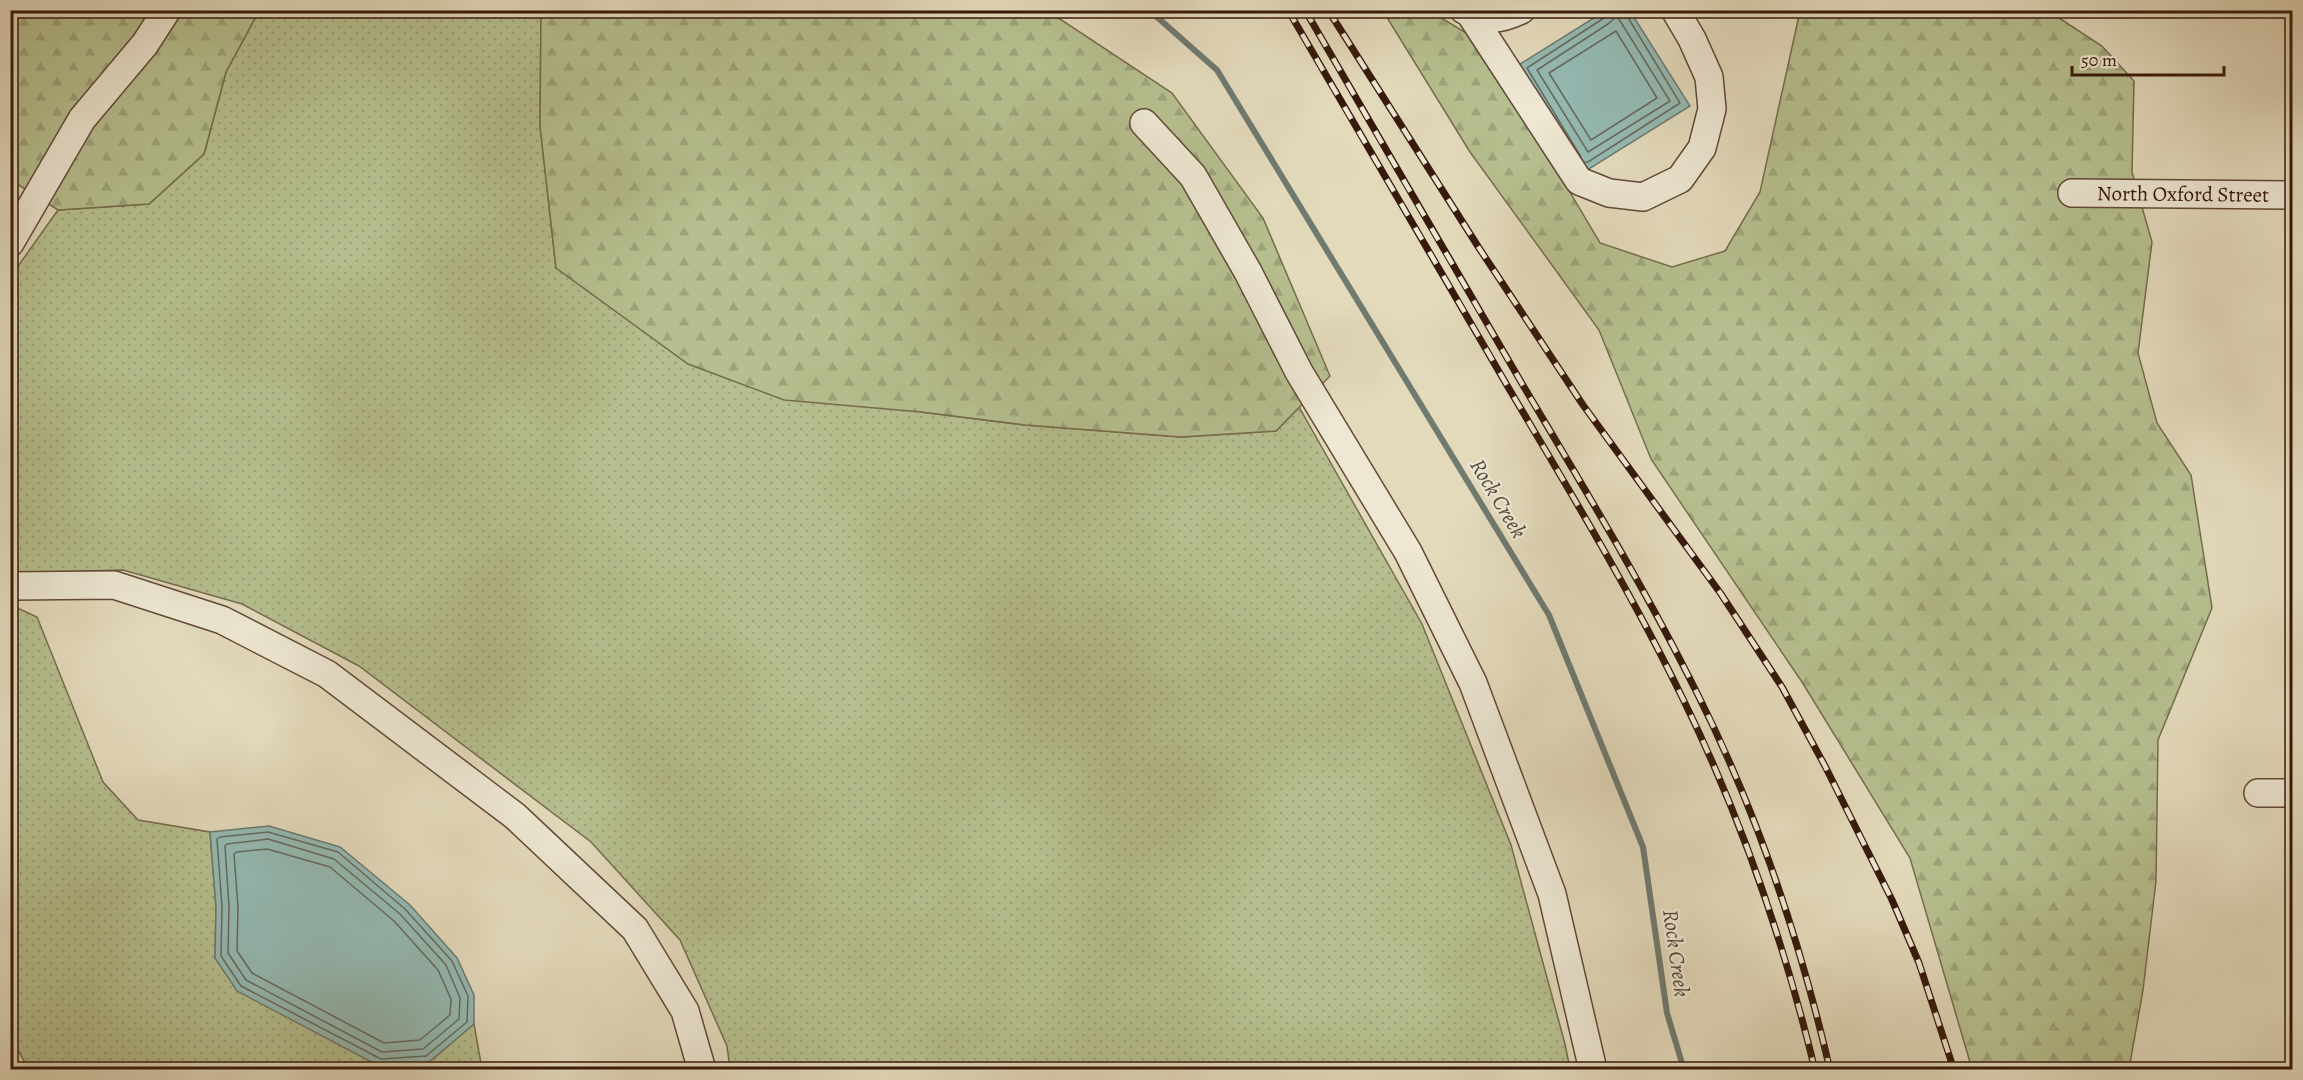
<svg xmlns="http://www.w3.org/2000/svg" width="2303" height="1080" font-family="Alegreya,serif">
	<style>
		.grass { fill: url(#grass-dots); stroke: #766c4d; stroke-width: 1.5 }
		.forest { fill: url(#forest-firs); stroke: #766c4d; stroke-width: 1.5 }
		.water { fill: #95bab3; stroke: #6f7a70; stroke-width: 1.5 }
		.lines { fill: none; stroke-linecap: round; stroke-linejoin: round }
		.shore { stroke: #666a5f; stroke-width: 1.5 }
		.stream { stroke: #6f7a70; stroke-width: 6 }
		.minor-casing { stroke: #624937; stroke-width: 30 }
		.minor { stroke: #ede7d3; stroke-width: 27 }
		.rail-casing { stroke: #37190b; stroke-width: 7 }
		.rail { stroke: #ede7d3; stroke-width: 4.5; stroke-dasharray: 14; stroke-linecap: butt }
		.labels { text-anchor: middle; stroke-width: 4.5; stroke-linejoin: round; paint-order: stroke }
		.street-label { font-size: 21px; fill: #37190b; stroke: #ede7d3 }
		.water-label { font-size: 22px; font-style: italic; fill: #53493d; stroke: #ede7d3 }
	</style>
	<defs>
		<pattern id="grass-dots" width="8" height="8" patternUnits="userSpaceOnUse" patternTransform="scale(1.5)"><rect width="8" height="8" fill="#b6bf8f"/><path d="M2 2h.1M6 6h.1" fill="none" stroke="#9da47a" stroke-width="1.8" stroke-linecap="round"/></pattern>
		<pattern id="forest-firs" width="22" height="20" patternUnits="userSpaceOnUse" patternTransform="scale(1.5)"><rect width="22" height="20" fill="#b6bf8f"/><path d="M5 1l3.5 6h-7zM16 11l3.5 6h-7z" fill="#9da47a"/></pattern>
	</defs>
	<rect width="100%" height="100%" fill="#e3dabc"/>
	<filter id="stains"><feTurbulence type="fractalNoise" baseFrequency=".00333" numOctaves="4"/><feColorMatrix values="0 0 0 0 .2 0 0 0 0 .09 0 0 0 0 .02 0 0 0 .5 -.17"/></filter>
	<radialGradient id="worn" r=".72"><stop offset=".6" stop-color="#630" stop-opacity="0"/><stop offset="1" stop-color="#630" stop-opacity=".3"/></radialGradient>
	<path class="grass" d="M259,11H541L540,126L556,268L921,412L1025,425L1181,437L1276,431L1299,407L1422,624L1511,845L1565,1044L1570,1069H730L727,1046L680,940L591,842L359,666L242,604L123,570L11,573V276L58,210L149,204L204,154L226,72Z
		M11,605L37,617L103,782L138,820L210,832L216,907L215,958L429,1062L474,1024L482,1069H28L11,1036Z"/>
	<path class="forest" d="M10,11H259L226,72L204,154L149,204L58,210L11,180Z
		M541,11H1048L1172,93L1263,218L1330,376L1276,431L1181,437L1025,425L921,412L784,400L688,364L556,268L540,126Z
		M1383,11H1435L1438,16L1481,42L1600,243L1672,267L1725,251L1760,192L1800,11H2059V18L2102,46L2134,81L2132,172L2152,242L2138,353L2157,423L2191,475L2212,608L2158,740L2156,881L2143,990L2129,1069H1972L1910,858L1802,682L1651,459L1599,330L1470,152Z"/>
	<path class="water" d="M1605,11H1630L1690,106L1584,172L1517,66Z
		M269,826L340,847L410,905L457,958L474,995V1024L429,1062L379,1066L237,991L215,958L216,907L210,832Z"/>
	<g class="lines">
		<path class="shore" d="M1617,16L1670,101L1588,152L1537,70L1608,24Z
			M1616,31L1657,98L1591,140L1549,73Z
			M1581,157L1527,68L1604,18L1607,10
			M1585,162H1588L1680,103L1627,16L1626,10
			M268,832L338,852L405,909L452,961L468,996L467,1022L426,1056L381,1059L241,986L221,956L222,907L217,839L220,837Z
			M268,839L334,859L400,914L446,965L460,998L459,1019L423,1049L382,1052L246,980L228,953L229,907L225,846L227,844Z
			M267,849L330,867L394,921L438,970L451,999L450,1015L420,1040L384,1043L252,973L237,951L238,907L234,854L237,852Z"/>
		<path class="stream" d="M1149,10L1217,70L1549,615L1643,847L1667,1013L1684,1070"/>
		<defs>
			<g id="minor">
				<path d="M1464,10C1484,22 1501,20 1521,10"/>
				<path d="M1471,15L1579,181L1609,193L1643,197L1680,179L1702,148L1712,109L1709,77L1692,39L1675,10"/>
				<path d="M1144,123L1193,176L1248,272L1299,372L1408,552L1473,683L1552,894L1593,1070"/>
				<path id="s1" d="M2072,193L2292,195"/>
				<path d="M10,243L82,119L145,44L167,10"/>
				<path d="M10,586L114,585L222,620L327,674L515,816L635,929L685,1011L702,1070"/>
				<path d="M2258,793H2292"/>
			</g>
		</defs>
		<use href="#minor" class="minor-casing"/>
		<use href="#minor" class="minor"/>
		<defs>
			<path id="rail" d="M1288,10C1361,136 1435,261 1508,387C1569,490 1631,592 1683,699C1741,817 1784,942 1815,1070
				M1305,10C1378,136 1451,262 1524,387C1584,488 1645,588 1697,693C1757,812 1800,940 1830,1070
				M1328,10L1479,248L1583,405L1721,594L1782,687L1825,766L1892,900L1919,963L1954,1070"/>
		</defs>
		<use href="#rail" class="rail-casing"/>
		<use href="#rail" class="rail"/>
	</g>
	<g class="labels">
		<g class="street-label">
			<text dy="7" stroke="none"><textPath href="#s1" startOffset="111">North Oxford Street</textPath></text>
		</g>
		<g class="water-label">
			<text transform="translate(1499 498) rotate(59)" y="8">Rock Creek</text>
			<text transform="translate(1677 953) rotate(82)" y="8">Rock Creek</text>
		</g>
	</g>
	<rect width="2303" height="1080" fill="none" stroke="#e3dabc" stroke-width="36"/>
	<rect x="12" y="12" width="2279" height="1056" fill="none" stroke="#37190b" stroke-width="3"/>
	<rect x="18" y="18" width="2267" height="1044" fill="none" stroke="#37190b" stroke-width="1.5"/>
	<path d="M2072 66v9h152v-9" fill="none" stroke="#37190b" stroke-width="3"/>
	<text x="2081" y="66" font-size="18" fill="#37190b" stroke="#ede7d3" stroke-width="4.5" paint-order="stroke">50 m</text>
	<rect width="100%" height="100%" filter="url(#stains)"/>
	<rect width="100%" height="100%" fill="url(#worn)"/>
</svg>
